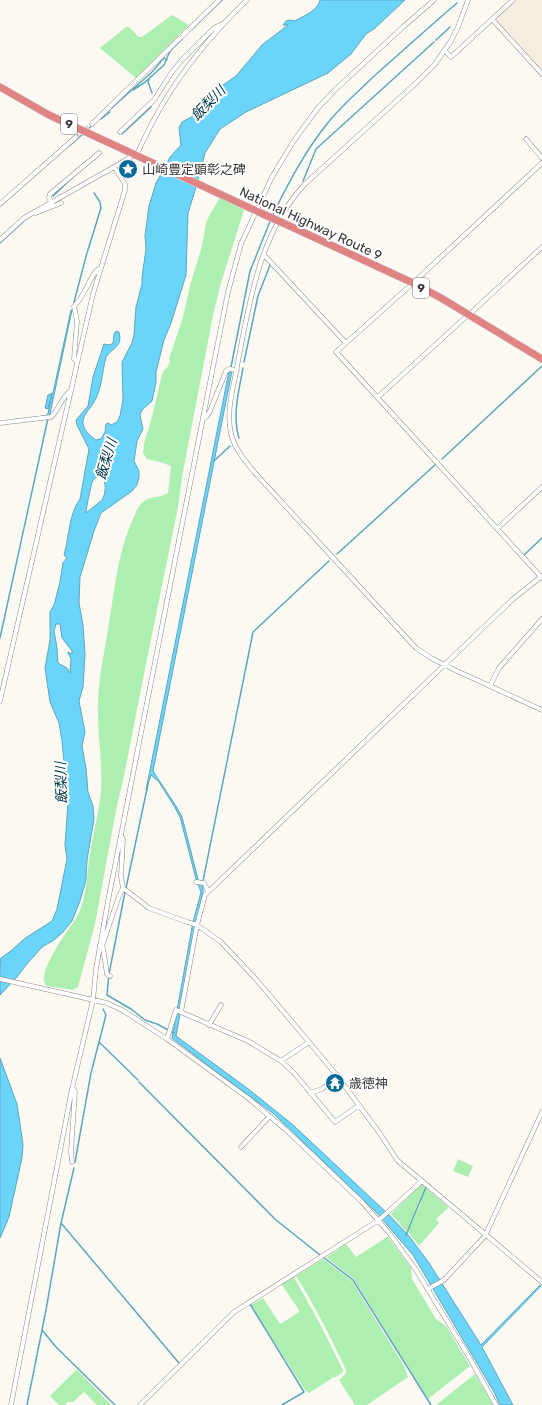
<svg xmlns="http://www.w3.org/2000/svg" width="542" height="1405" font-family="Rubik,'Noto Sans JP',sans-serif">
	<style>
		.built { fill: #f5ede0 }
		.green { fill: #adefb0 }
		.water { fill: #6bd5f9; stroke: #5ca6be; fill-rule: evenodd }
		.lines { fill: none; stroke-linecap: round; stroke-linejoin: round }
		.stream { stroke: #5ca6be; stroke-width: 1.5 }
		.minor-tunnel { stroke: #d5d2cc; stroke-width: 4; stroke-dasharray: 4 2; stroke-linecap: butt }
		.minor-casing { stroke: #8d8983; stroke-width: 5 }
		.trunk-casing { stroke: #d7d7d7; stroke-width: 8 }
		.minor { stroke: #fff; stroke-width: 4 }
		.trunk { stroke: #e08384; stroke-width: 7 }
		.trunk-bridge-casing { stroke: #d7d7d7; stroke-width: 8; stroke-linecap: butt }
		.trunk-bridge { stroke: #e08384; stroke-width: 7 }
		.labels { text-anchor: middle; stroke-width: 4; stroke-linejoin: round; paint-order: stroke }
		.shield { fill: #fff; stroke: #747372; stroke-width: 1 }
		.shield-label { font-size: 12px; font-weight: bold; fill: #393735 }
		.poi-label { font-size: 13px; fill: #393735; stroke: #fff; text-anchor: start }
		.street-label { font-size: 13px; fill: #393735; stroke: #fff }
		.water-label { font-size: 14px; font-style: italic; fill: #033745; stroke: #fff }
	</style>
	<rect width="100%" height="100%" fill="#fcf9f2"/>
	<path class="built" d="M516,0H542V72L494,20Z"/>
	<path class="green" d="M172,15L189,25L136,78L100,48L126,27H129L139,37H142Z
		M221,196L245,207L221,283L213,315L182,477L178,507L145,669L123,781L117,805L95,924L78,987L73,990L47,986C33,975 71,927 78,915C86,898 87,878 89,859C92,841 96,824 99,806C105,773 97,739 98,706C98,678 105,651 109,623C115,587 118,550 134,517C136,512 138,506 143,502C149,496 161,498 168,493L171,466L163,463L147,459L143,453L144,444L153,413L162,374L164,370L167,368L170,362L169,359L183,317L190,286L202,246L206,223L210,214Z
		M458,1159L473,1166L468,1177L453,1171Z
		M421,1184L425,1187L407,1231H406L391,1214Z
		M426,1188L448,1207V1208L436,1219L439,1223L419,1246L408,1232L421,1203L420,1202Z
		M387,1237H388L411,1268L412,1279L436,1319L446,1326L470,1366L428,1399L354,1279L327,1258V1257L346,1244L356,1257Z
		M323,1259L352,1281L404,1366L408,1377L367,1405H355L339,1380L346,1373V1370C331,1338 315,1306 296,1276Z
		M294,1277L320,1324L343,1370V1372L336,1377H334L309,1393L305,1390L251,1305L263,1298L280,1324L298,1313L299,1310L282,1285V1283Z
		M76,1370H77L111,1405H97L84,1392L73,1402H67L65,1405H59L50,1396Z
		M475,1374L493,1405H436Z"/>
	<path class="water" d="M320,0H405L374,29L366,34L351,54L328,73L246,112L220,129L205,153L197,183L165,168L170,157L181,145L179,128L182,122L195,115L216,90L236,76L262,45L288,25H283L286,21L290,20L295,21C303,16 318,11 320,0Z
		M164,169L197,184L188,213L186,275L171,323L164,340L156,372V382L152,401L142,410L140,415L143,429L137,441L134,461L139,471V477L137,485L132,491L101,513L94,531L80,577L79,603L83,625L85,654L83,687L79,701L85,732L82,746L86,768L88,792L93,806L94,819L87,860L86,880L80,901L72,921L63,932L54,940L42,947L26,965L17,977L0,995V963L1,958L12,950L24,939L52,921L57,909L67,859L65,845L68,803L62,741L59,723L50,702L45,668L50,640V612L54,605L60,582L63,563L67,558L64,555C69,538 69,513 80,499L89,449L77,425L76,420L88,406L93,377L104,344L110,345L113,343L114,334L116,331L119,332C123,347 113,347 106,357C102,372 102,389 94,402C91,408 84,413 83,421C82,429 90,436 96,440L101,439L105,432L106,424L108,423L111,425L117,422L120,416L123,400L122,362L132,343L134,335L136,307L142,284V277L146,249L145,236L149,206L156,183ZM99,476H101C107,482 106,493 102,500L86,513C86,509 91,484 93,480C95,478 97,477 99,476ZM56,624H60L62,638L72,651V654L68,652V653L71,659L70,673L67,668L58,663L57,648L54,631Z
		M71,310H72L50,414L49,416L34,418L47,415L48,413L52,394L48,409L45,408L48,395L53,393Z
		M229,371H232L153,771L176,806L182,817L198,879L200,883L203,885V892L198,915L176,1036L247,1088L292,1124L388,1214L409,1236L429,1263L481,1345L540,1285L541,1286L482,1347L513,1405H500L494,1392L413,1255L377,1213L274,1114L210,1067L172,1038L193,922L201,892L196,879L180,817L174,806L159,782L151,775L146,790Z
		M0,1058L17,1104L23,1144L22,1158L9,1217L0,1238Z"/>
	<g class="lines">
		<path class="stream" d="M192,29L222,0
			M436,40L450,27
			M150,77L148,82L152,93
			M133,90L144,83L164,65L170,51L182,39
			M101,119L110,112
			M87,130L152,72L164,58L167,60
			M122,134L151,107
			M69,146L83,134
			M303,181L316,149L434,42
			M53,196L72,178
			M272,216C288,184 305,151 327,124C340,107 357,93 372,78C400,53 428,28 457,3
			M25,220L27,218
			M0,243L23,222
			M74,302L87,253L101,208L100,202L94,193
			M244,362L258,296L270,265
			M231,367L250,271L271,219
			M239,438C232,415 239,391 243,368
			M442,459L542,366
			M214,461L230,446
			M337,554L436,464
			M524,555L542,538
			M0,638L48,418
			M203,881L253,632L329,561
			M126,888L148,784
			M125,892L109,974L107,995L131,1009L145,1020L157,1024L174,1033
			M99,1042L138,1080
			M139,1082L276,1220L320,1255
			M75,1162L91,1073L106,1015L103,1009
			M61,1223L179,1363
			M406,1235L426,1187
			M323,1257L353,1280L431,1405
			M250,1304L304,1392L282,1405
			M42,1330L56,1347L115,1405
			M27,1405L46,1310L61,1223L74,1168"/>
		<path class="minor-tunnel" d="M76,137L92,124"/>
		<defs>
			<path id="minor" d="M468,0L458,27L451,41L435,64L415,84L305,184C259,233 249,304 237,367C233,389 226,411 231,434C235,449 245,461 255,473L416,648L431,658L457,671L542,710
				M492,19L542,74
				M445,51L451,57L513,0
				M92,124L219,0
				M120,132L154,100L172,72L181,61L214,28L222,24
				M526,139L542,158
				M136,156C144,139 152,122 161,107C184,67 214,32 247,0
				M542,163L413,283L336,352L542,578
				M51,202L49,198L50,194L99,153
				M0,204L76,137
				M36,213L61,203
				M0,240L24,218L114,167L134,155
				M264,255L346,343
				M470,316L473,311L542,247
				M77,362L74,359L77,321L74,306C85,298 90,273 100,268
				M378,397L468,315
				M203,418L206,417L210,411L226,371L229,369L237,370
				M0,423L51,417C59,410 62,397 70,391
				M498,528L542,487
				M490,686L499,668L542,619
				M0,701L93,294L125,190V184L114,167
				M121,836L123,839L121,876L123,888L149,908L187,922L197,925L221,942L255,978L309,1042L338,1077L381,1135L397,1160L542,1282
				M196,882L204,883L208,891
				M100,945L103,948L107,974L110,976
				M102,946L119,896L123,888
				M0,979L107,1003L122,1010L167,1039L248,1098L285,1129L362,1202L390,1234L416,1270L469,1357L496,1405
				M181,1012L197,925L205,895L513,599L542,576
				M209,1025L221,1005
				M167,1039L176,1010L248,1041L281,1061L309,1042
				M281,1061L294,1073L335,1122L358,1106
				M310,1093L322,1089L338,1077
				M241,1147L270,1116
				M72,1162L71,1151L75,1091L73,1089
				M428,1289L444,1280L485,1236L542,1112
				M11,1405L72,1089L93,1000L96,969L108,901L215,357L228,292L241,244L272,177L293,142L317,109L336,89L403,27L434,0
				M140,1405L234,1312L379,1220L422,1181"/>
			<path id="trunk" d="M0,87L49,115L263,214
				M294,228L413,283L441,298L542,359"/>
		</defs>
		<use href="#minor" class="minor-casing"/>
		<use href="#trunk" class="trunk-casing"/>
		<use href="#minor" class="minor"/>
		<use href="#trunk" class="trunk"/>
		<defs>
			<path id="trunk-bridge" d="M263,214L294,228"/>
		</defs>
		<use href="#trunk-bridge" class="trunk-bridge-casing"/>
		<use href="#trunk-bridge" class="trunk-bridge"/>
	</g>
	<defs>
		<symbol id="sight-disc" viewBox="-11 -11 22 22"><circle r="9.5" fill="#076b99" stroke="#fff"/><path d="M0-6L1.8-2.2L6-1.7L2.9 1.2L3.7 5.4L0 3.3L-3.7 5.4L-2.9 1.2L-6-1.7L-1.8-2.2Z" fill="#fff"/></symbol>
		<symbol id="temple-disc" viewBox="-11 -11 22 22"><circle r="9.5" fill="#076b99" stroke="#fff"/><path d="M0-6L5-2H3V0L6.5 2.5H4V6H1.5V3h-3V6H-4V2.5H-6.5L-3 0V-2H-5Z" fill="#fff"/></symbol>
	</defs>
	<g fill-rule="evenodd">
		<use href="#sight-disc" x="117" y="158" width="22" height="22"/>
		<use href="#temple-disc" x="324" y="1072" width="22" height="22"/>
	</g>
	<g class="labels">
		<g class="shield">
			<rect x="61" y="114" width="16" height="20" rx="3"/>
			<rect x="413" y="278" width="16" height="20" rx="3"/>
		</g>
		<g class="shield-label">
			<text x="69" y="128">9</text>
			<text x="421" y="292">9</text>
		</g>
		<g class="poi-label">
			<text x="142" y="174">山崎豊定顕彰之碑</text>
			<text x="349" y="1088">歳徳神</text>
		</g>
		<g class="street-label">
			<text transform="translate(311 223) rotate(25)" y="5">National Highway Route 9</text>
		</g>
		<g class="water-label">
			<text transform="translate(208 103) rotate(-46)" y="5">飯梨川</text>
			<text transform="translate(106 459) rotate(-73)" y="5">飯梨川</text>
			<text transform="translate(61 783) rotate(-92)" y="5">飯梨川</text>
		</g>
	</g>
</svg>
